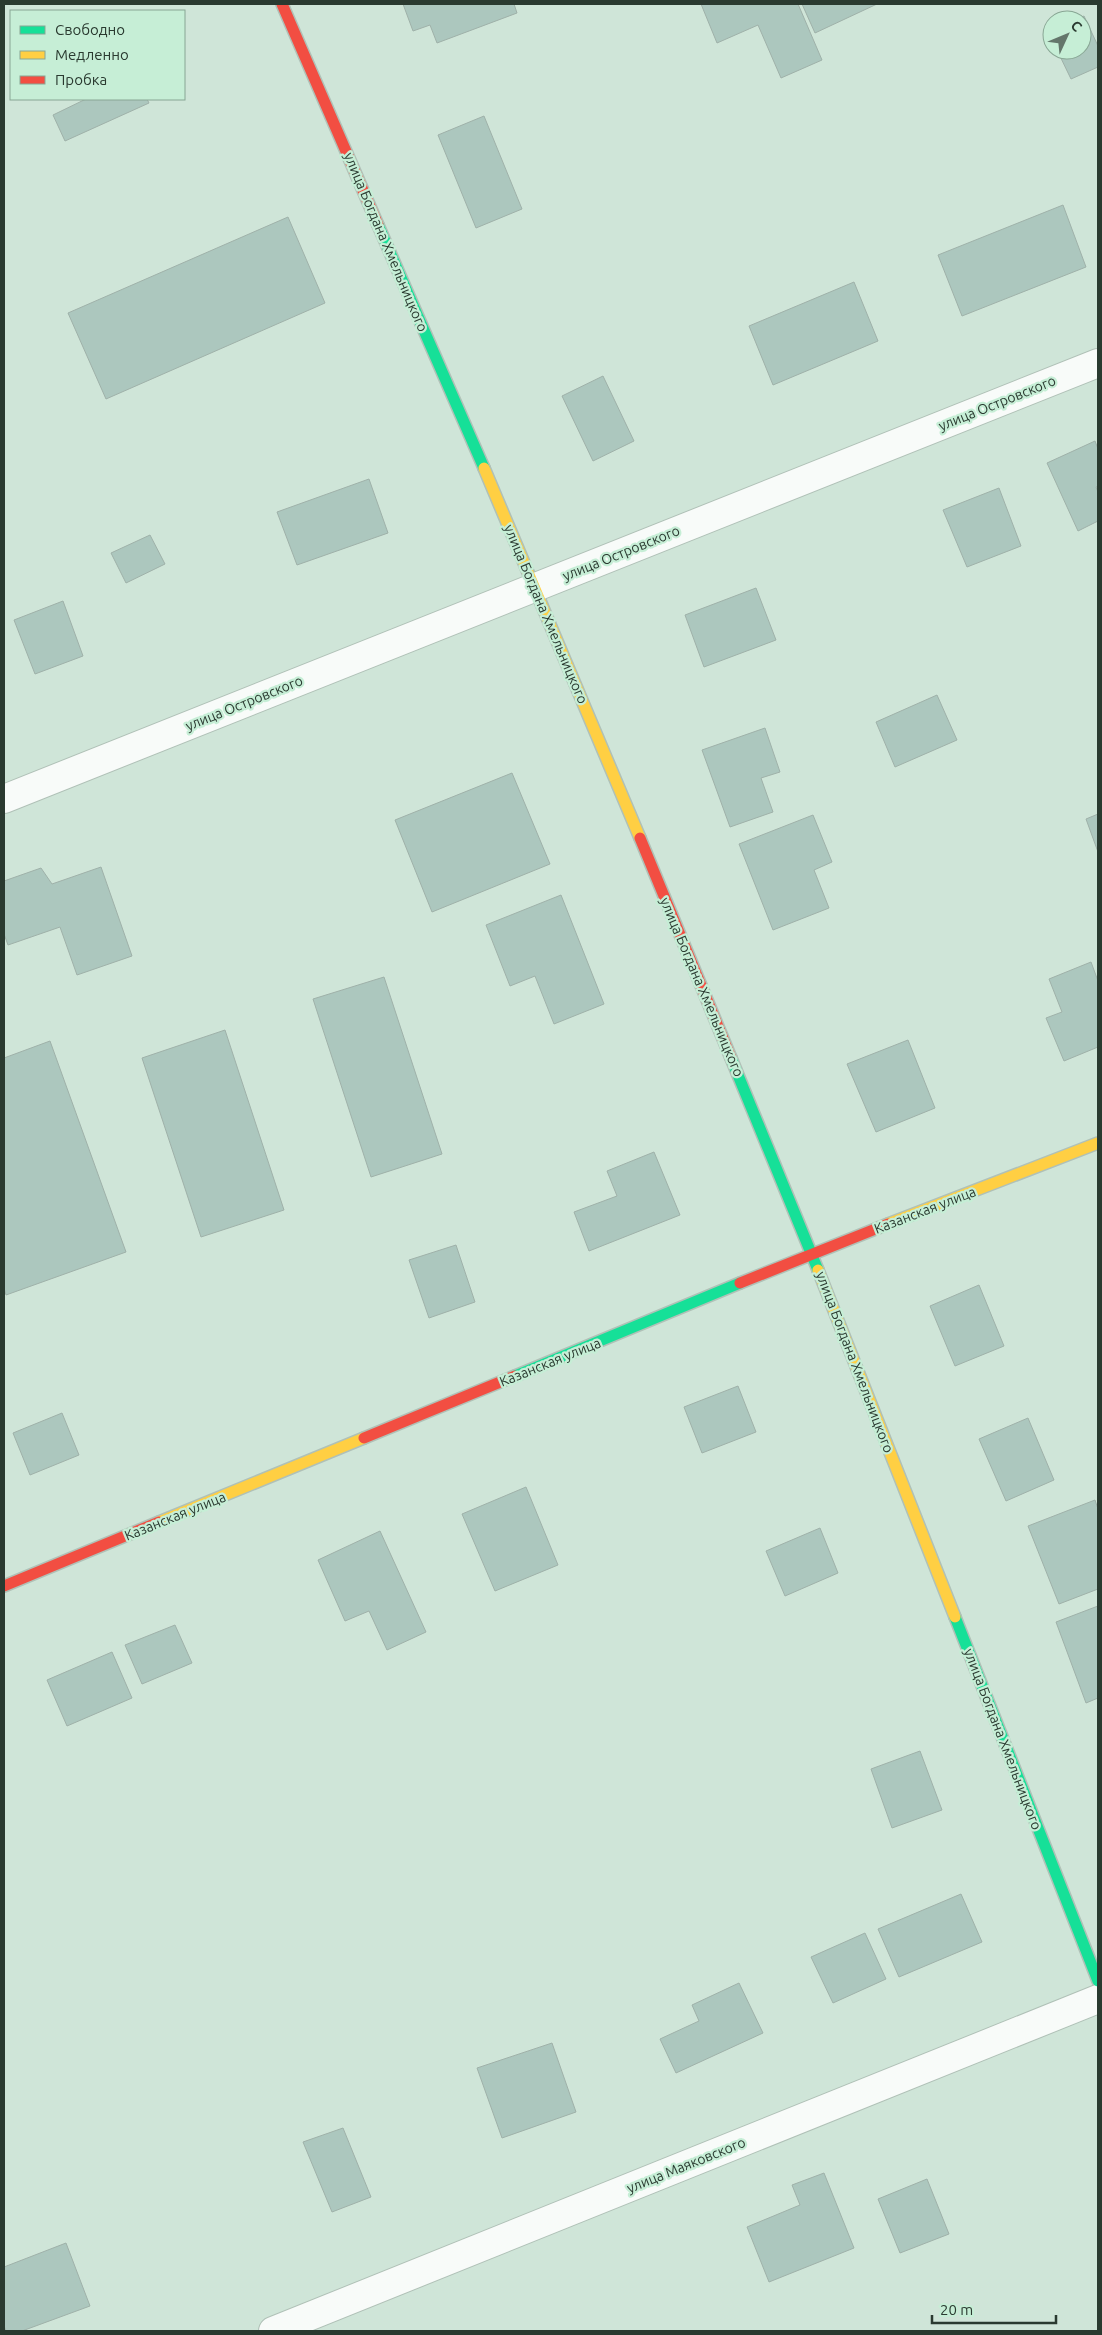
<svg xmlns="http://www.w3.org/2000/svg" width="1102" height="2335" font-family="Ubuntu,sans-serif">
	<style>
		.building { fill: #acc7be; stroke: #9fb1a9 }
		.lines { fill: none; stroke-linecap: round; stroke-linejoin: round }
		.street-casing { stroke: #b0c1b7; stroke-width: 30 }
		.fast-casing { stroke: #b0c1b7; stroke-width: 14 }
		.slow-casing { stroke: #b0c1b7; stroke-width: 14 }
		.jam-casing { stroke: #b0c1b7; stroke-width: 14 }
		.street { stroke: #f8fbf9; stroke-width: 28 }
		.fast { stroke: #16e098; stroke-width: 11 }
		.slow { stroke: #ffcf43; stroke-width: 11 }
		.jam { stroke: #f24e42; stroke-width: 11 }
		.labels { text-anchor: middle; stroke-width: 4.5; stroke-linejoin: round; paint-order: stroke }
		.street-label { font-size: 14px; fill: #2a3a30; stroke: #c6eed6 }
	</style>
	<rect width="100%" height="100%" fill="#cfe5d8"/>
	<path class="building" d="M403,4H514L517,13L437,43L430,25L413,31Z
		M701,4H798L822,60L781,78L758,25L717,43Z
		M802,4H877L815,33Z
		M1084,16L1098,46V67L1071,79L1057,50H1082V20H1075Z
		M86,99H147L149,103L65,141L53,115Z
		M484,116L522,209L476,228L438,135Z
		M1063,205L1086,267L962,316L938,255Z
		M288,217L325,303L106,399L68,313Z
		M854,282L878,341L773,385L749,326Z
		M603,376L634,441L593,461L562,396Z
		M1095,441L1098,449V486L1096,487L1098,492V521L1078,531L1047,463Z
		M369,479L388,533L297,565L277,512Z
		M999,488L1021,546L967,567L943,510Z
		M150,535L165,564L126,583L111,553Z
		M756,588L776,640L704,667L685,615Z
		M63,601L83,656L35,674L14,620Z
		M937,695L957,740L895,767L876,722Z
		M765,728L780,772L761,778L773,812L730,827L702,750Z
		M512,773L550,864L432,912L395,820Z
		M1098,814V852L1086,819Z
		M813,815L832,862L814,870L829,908L773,930L739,844Z
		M101,867L132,956L77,975L60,927L8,945L4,934V881L41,868L52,884Z
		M561,895L604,1004L554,1024L535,976L510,986L486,925Z
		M1091,962L1098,981V1047L1064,1061L1046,1018L1062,1012L1049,979Z
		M384,977L442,1154L371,1177L313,999Z
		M225,1030L284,1210L201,1237L142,1058Z
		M908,1040L935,1108L876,1132L847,1064Z
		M50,1041L126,1252L6,1295L4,1288V1058Z
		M654,1152L680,1215L589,1251L574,1212L617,1196L607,1171Z
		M456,1245L475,1302L429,1318L409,1260Z
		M979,1285L1004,1346L955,1366L930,1306Z
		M738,1386L756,1432L702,1453L684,1407Z
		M62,1413L79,1455L30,1475L13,1433Z
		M1028,1418L1054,1480L1006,1501L979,1439Z
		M526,1487L558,1565L495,1591L462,1514Z
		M1095,1500L1098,1509V1589L1059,1604L1028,1526Z
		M820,1528L838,1573L785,1596L766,1551Z
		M380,1531L426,1632L387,1650L369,1611L345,1621L318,1560Z
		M1098,1606V1698L1086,1703L1056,1622Z
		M175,1625L192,1663L142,1684L125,1645Z
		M112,1652L132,1698L67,1726L47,1680Z
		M920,1751L942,1810L892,1828L871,1769Z
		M961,1894L982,1942L899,1977L878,1929Z
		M865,1933L886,1979L833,2003L811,1957Z
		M739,1983L763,2033L676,2073L660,2039L699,2021L692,2005Z
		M552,2043L576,2112L502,2138L477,2068Z
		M343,2128L371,2197L332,2212L303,2142Z
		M824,2173L854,2248L769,2282L747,2227L800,2205L792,2185Z
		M927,2179L949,2234L900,2253L878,2199Z
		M66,2243L90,2306L22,2331H6L4,2326V2267Z"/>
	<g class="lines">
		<defs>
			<path id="street" d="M4,799L1098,363
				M273,2331L1098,1999"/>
			<path id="fast" d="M378,225L484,468
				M731,1058L818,1270
				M515,1376L740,1283
				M955,1617L1098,1981"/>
			<path id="slow" d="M484,468L640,838
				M888,1224L1098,1143
				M818,1270L955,1617
				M159,1522L364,1438"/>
			<path id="jam" d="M282,4L378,225
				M640,838L731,1058
				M740,1283L888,1224
				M364,1438L515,1376
				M4,1586L159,1522"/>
		</defs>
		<use href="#street" class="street-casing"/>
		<use href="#fast" class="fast-casing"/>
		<use href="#slow" class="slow-casing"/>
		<use href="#jam" class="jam-casing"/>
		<use href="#street" class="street"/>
		<use href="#fast" class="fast"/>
		<use href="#slow" class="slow"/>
		<use href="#jam" class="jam"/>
	</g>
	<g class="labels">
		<g class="street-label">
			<text transform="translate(386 242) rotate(67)" y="5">улица Богдана Хмельницкого</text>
			<text transform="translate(997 403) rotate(-22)" y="5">улица Островского</text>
			<text transform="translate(621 553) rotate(-22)" y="5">улица Островского</text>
			<text transform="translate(546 614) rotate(67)" y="5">улица Богдана Хмельницкого</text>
			<text transform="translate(244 703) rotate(-22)" y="5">улица Островского</text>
			<text transform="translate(702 987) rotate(67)" y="5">улица Богдана Хмельницкого</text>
			<text transform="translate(925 1210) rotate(-21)" y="5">Казанская улица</text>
			<text transform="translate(550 1362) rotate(-22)" y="5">Казанская улица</text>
			<text transform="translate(855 1362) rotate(69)" y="5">улица Богдана Хмельницкого</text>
			<text transform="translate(175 1516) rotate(-22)" y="5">Казанская улица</text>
			<text transform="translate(1003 1739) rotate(69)" y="5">улица Богдана Хмельницкого</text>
			<text transform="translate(686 2165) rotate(-22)" y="5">улица Маяковского</text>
		</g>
	</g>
	<rect width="1102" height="2335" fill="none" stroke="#2a3a30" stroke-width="10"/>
	<rect x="10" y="10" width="175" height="90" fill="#c6eed6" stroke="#88a694"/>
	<rect x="20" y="26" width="25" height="8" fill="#16e098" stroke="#88a694"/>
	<text x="55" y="35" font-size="15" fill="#2a3a30">Свободно</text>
	<rect x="20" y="51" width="25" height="8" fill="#ffcf43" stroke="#88a694"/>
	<text x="55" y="60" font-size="15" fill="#2a3a30">Медленно</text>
	<rect x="20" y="76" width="25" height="8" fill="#f24e42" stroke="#88a694"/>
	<text x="55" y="85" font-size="15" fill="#2a3a30">Пробка</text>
	<g transform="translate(1067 35) rotate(46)"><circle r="24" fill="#c6eed6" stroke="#88a694"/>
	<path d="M0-4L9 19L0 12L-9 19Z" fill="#64766b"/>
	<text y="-8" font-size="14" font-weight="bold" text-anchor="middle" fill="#2a3a30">С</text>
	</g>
	<path d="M932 2315v8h124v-8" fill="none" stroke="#2a3a30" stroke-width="2.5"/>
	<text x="940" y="2315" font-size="15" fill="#2a3a30" stroke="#c6eed6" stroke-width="4" paint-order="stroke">20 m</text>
</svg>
